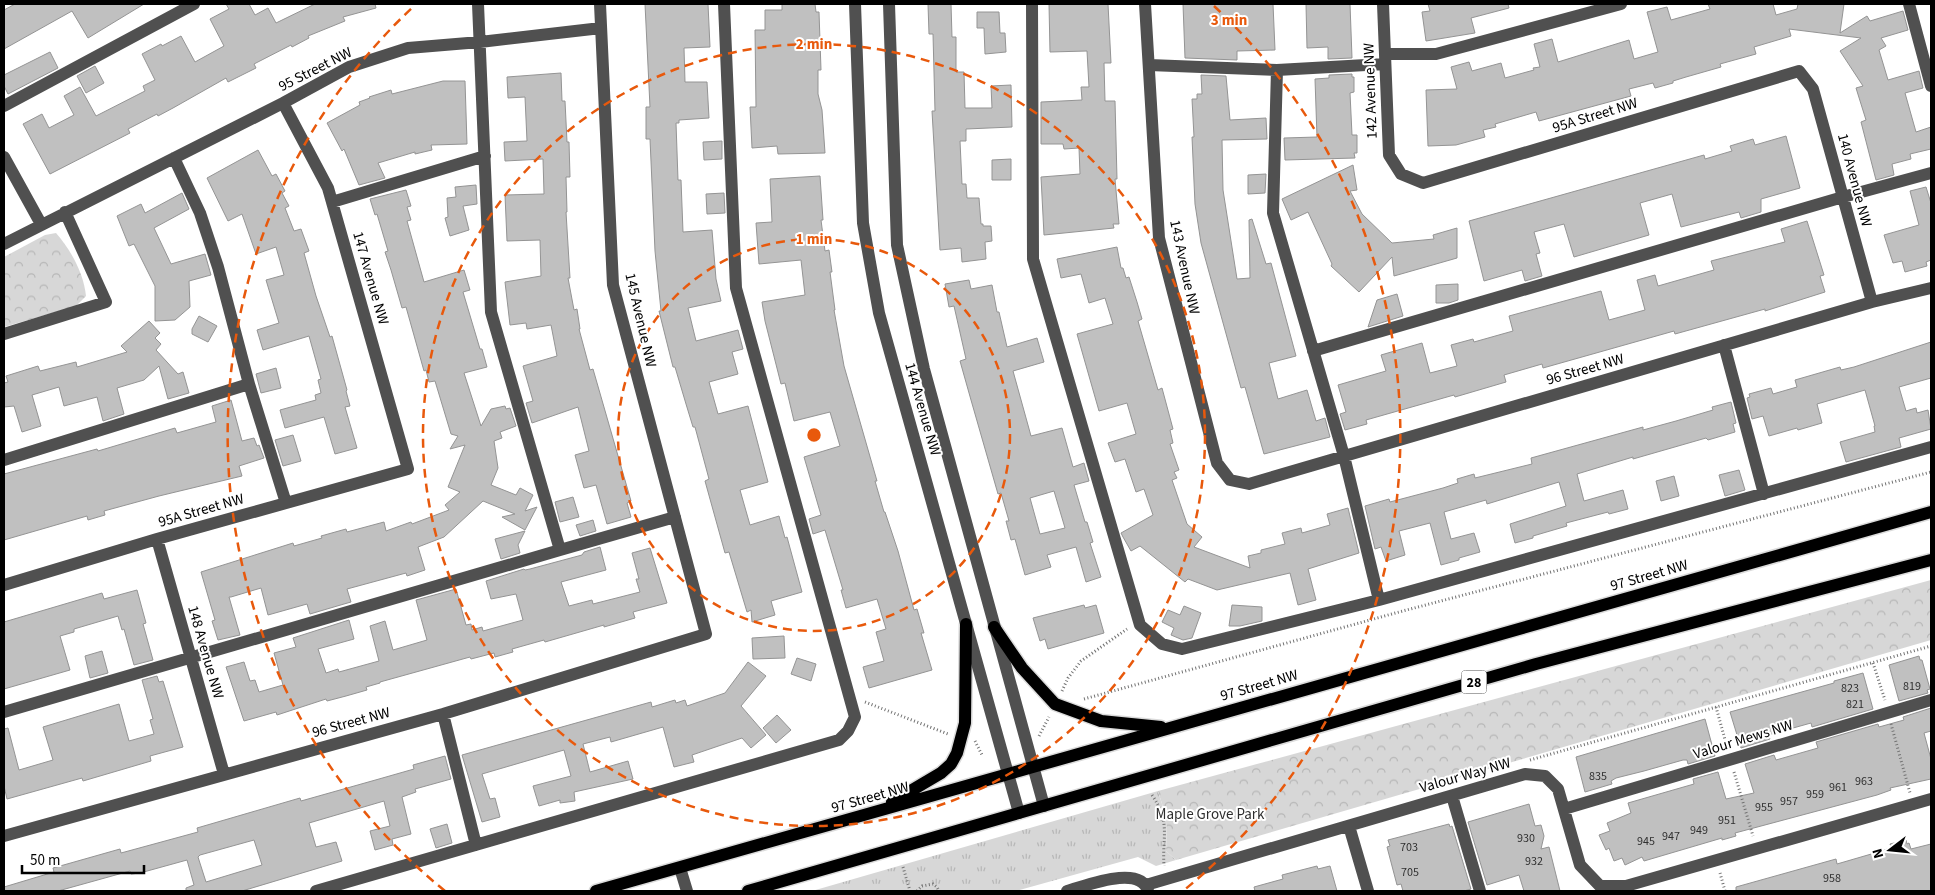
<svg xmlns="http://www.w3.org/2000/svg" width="1935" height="895" font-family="'Source Sans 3',sans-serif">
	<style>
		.grass { fill: url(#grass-tufts) }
		.park { fill: url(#park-crowns) }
		.building { fill: #c0c0c0; stroke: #949494; fill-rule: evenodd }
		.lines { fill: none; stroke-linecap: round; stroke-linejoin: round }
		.major-casing { stroke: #dbdbdb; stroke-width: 15 }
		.path { stroke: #727272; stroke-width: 3; stroke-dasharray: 1 2.5; stroke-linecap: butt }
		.minor { stroke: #505050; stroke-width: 12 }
		.major { stroke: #000; stroke-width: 12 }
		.ring { fill: none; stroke: #e8590c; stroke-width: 2.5; stroke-dasharray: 9 6 }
		.labels { text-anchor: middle; stroke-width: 4; stroke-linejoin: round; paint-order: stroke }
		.number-label { font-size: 12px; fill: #303030 }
		.shield { fill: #fff; stroke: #4c4c4c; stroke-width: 1 }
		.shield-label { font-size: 14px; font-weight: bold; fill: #000 }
		.street-label { font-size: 15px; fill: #000; stroke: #fff }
		.park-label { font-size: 15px; fill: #2e2e2e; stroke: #fff }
		.centre { fill: #e8590c; stroke: #fff; stroke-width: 2.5 }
		.ring-label { font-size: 15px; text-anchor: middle; font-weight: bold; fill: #e8590c; stroke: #fff; stroke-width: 4; stroke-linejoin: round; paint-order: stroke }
	</style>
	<defs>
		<pattern id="grass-tufts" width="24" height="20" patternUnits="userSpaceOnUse" patternTransform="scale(1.25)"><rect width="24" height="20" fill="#d7d7d7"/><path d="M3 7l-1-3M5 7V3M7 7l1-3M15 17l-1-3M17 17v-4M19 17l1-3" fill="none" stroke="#b7b7b7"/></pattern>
		<pattern id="park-crowns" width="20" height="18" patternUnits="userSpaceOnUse" patternTransform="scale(1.25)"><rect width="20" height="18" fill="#d7d7d7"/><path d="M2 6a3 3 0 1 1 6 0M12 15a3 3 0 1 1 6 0" fill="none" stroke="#b7b7b7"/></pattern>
	</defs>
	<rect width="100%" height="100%" fill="#fff"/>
	<path class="grass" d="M1158,791L1167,820L1166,851L1176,860L1156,866L1138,857L1016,891H812Z"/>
	<path class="park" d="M56,233C71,250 84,274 86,296L76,306L4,327V257L45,235Z
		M1931,580V640L1176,860L1166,851L1167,820L1158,791Z"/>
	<path class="building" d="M15,4H144L88,38L72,11L4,49V10Z
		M226,4H249L255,15L268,8L276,23L315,4H375L376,8L343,17L345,21L308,36L309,38L292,47L291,45L254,64L256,68L228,82L226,78L173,108L158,116L157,114L128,129L130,133L50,174L23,124L42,114L49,128L74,115L64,96L80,87L96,116L145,91L143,86L155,80L142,54L161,44L162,46L181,36L195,62L224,46L210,19L229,9Z
		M645,4H708L710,47L684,48L685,82H707L709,118L679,120V123H676L678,180H681L683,232L712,230L716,279L721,301L688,308L696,341L738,330L743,349L732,352L738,374L709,382L718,414L748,406L768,482L740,490L750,525L779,516L785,538L787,537L802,592L771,601L775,615L752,622L751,610L747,612L729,552L725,553L705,481L709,479L695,427H693L686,404L675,367H673L659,311H661L655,251L650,139H646V107H650Z
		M782,4H815L816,12H819L821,70H818V94L822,110L825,153L778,154L777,146L752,148L750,107H756L755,30H765V10H782Z
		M928,4H951L952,37H956V72H964L965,108H992L991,86L1011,85L1012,127L966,129V141H960L962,184H966L967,198H979L981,224H983V226H991L992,241L985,242L986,259L962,262L961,248L940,250L932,111H935L933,34H929Z
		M1049,4H1108L1111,63H1104L1105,101H1115L1117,179H1115L1119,224H1113L1114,228L1044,235L1041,177L1080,174L1079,148L1064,149L1063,144H1041V102L1082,100L1081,87H1089L1087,51L1050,52Z
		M1183,4H1273L1275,50L1237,51V60L1185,58Z
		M1306,4H1350L1352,58L1328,59V47L1307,48Z
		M1428,4H1508L1509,8L1471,18L1475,33L1426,41L1422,12L1430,11Z
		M1708,4H1773L1776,15L1797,9L1798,4H1844L1840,33L1867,16L1870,21L1903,11L1908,30L1881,38L1886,46L1879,50L1888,80L1919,71L1923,88L1905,93L1916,132L1931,127V149L1910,154L1911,159L1892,164L1894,175L1876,180L1861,122L1866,120L1856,88L1863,86L1840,51L1861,38L1789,29L1791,36L1754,47L1756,54L1720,64L1721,67L1686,77L1673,81V83L1655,88L1653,83L1629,89L1631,96L1539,121L1536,112L1495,124L1496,127L1483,130L1485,137L1456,145L1428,146L1426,90L1457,89L1451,67L1469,62L1472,71L1501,63L1505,78L1534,70L1533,68L1540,67L1534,44L1552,39L1558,62L1629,40L1634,59L1658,52L1647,12L1667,7L1671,20L1710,9Z
		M977,12H999L1000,33H1005L1006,52L985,54L984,28H977Z
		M50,52L58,68L8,94L4,86V75Z
		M95,66L104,83L86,93L77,76Z
		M561,73L562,101H565L567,142H569L570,177H566L567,212H566L570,278H568L574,310L577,309L580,329H579L590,370L593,369L631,501L627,503L631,517L607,524L596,485L584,488L575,455L589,451L578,407L532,423L526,403L533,401L523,366L557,356L551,325L527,329L526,323L510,325L505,282L541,276L540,240L507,241L505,195L544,194L543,159L505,161L504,142L527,141L525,97L508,98L507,77Z
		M1352,74V77H1354V92L1350,93L1352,135H1357V153H1354L1355,158L1285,160L1284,138L1317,137L1315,79L1329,78V75Z
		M1201,75L1226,76L1230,120L1266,118L1267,139L1222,140L1223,190L1237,279L1250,278L1249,220L1252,219L1266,264L1271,263L1296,356L1269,363L1278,399L1307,390L1316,421L1325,418L1330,437L1264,454L1245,387L1241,388L1201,243L1195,204L1192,137H1194L1192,99H1197V94H1202Z
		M443,81H465L467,144L431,145L432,150L415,154V152L378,163L385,178L359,185L344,149L342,151L327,123L360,105L359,102L370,98L369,97L391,90L392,94Z
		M1786,136L1800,188L1761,199V212L1741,218L1739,212L1681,227L1672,194L1640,203L1649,235L1574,257L1564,224L1534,232L1540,253L1536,254L1542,276L1525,281L1522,270L1484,281L1469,221L1704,155L1705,159L1732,151L1730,146L1753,139L1755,145Z
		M722,141V159L704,160L703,142Z
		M258,150L272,176L276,174L285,191L282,193L289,206L285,208L294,231L301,229L309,251L304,253L316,296L330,337L332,336L347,390L346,391L350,406L345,407L357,448L335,454L324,417L285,428L280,410L316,400L315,395L321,393L318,380L321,379L309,336L263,350L257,330L279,323L266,280L284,275L276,247L256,254L242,214L228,221L207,178Z
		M1011,159V180H992V160Z
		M1353,165L1357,190L1350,191L1362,214L1392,243L1434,239L1433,235L1457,228V258L1394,276L1392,257L1359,292L1331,266L1332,264L1308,212L1291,220L1282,199Z
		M1266,174L1265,193L1248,194V175Z
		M820,176L823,220H821L825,251L829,250L832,272H830L835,310H834L844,366L877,481H875L884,512H885L898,551L914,610L917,609L924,633H921L932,670L869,688L863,667L884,661L876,632L886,629L877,599L846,608L841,590H843L825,530L813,534L809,519L821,515L804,457L840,446L830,412L794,421L785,383L781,384L765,321L762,302L805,295L801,260L759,264L756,223L772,222L770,179Z
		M476,185L477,204L463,206L469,230L450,236L445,218L448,217L447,198L456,197L455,187Z
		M1926,187L1931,203V260L1926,262L1927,266L1905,272L1902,261L1893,263L1884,235L1919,225L1910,191Z
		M406,190L411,206L407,207L411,220L407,221L424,282L464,270L470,290L463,292L480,349H482L487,367L464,373L481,426L491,409L505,406L506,409L510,408L516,426L500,432L502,438L494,441L498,468L491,485L516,495L520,488L533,495L525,511L537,507L525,530L502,517L515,514L483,501L444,537L418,547L425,570L407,576L406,573L347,589L351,602L344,604L310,614L307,604L268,615L261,588L231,597H229L240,635L218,640L212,621L215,620L201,572L293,543L294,546L322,538L321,536L346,529L347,532L384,522L386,531L411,522L412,524L449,510L445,505L460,492L448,487L465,445L450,449L458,436L451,434L435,381L429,382L426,370L424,371L406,307L402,308L391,270L385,252L388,251L377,214L375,215L370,199Z
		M182,193L189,209L154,228L171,264L205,254L211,275L189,281L190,307L175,320L155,321V286L134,244L129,246L117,216L141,204L145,213Z
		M724,193L725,213L707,214L706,194Z
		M1807,221L1824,275L1820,276L1825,292L1765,311V309L1675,334L1674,331L1543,368L1542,364L1504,375L1506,382L1455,397L1454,395L1366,420L1367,424L1345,430L1340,414L1346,412L1338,385L1386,371L1381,355L1422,343L1430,373L1457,366L1451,345L1473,339L1474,342L1513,331L1509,316L1601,291L1609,320L1645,310L1637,280L1655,275L1658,286L1714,270L1711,261L1785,242L1781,229Z
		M1117,247L1121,268H1123L1126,278L1129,277L1137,302L1142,319L1138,321L1158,390L1162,388L1173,429L1170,430L1173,443L1170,444L1179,470L1174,472L1177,478L1172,480L1187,524L1202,537L1194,547L1250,568L1248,556L1261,553V550L1285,544L1282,533L1301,528L1302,533L1330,525L1327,514L1348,508L1359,553L1308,569L1316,600L1298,605L1290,573L1217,590L1188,579L1185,582L1140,546L1131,551L1123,537L1121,533L1153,515L1144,489L1136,492L1125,459L1115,462L1108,443L1136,434L1127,403L1099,411L1077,334L1113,324L1105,298L1089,303L1081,274L1061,278L1057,259Z
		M969,280L971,289L992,285L997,312H999L1007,347L1037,338L1044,362L1013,371L1031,436L1062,428L1073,467L1084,463L1089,481L1074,485L1085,522H1087L1093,542L1090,543L1101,577L1086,582L1076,547L1047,555L1051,567L1025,575L1015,539L1011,540L1006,521H1009L1001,493L998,494L971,400L960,361L966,359L954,306L949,307L945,284ZM1054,491L1065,528L1040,534L1030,498Z
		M1458,284V300L1449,303H1436V285Z
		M1397,294L1403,316L1368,327L1377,300Z
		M199,316L217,326L208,342L192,334V329Z
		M149,321L160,333L155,338L161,344L156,350L178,374L183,372L189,393L168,399L159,366L144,380L117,388L124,414L103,421L97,397L64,406L59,387L32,395L41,426L22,432L14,406L4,407V383L8,382L6,376L38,366L40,371L76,362L77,367L127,352L121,346Z
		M1931,342V378L1899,387L1906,411L1916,408L1917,413L1928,410L1931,429L1899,438L1901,447L1846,462L1840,442L1875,432L1874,426H1875L1865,390L1817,404L1822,423L1798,430L1797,428L1769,436L1763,416L1752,419L1747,398L1750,397L1749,394L1771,388L1773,394L1797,387L1795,380L1840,367L1841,370L1854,367Z
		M276,368L281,388L261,393L256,374Z
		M231,400L242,441L254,438L257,446L259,445L264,458L239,466L242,476L159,496L104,511L105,515L88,520L87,516L4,540V474L97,449L98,451L175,428L177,433L216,422L212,406Z
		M1731,402L1736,423L1733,424L1735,432L1708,440L1706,438L1633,459V457L1577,474L1584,501L1623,490L1628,509L1609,514L1608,512L1566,523L1567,526L1533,536V538L1515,543L1510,524L1566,506L1559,482L1487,504L1486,500L1444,512L1451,539L1474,533L1480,552L1459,558V560L1441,565L1430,523L1399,531L1405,555L1386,561L1381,547L1375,549L1365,506L1389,499L1390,502L1443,488L1458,483L1457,479L1474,474L1475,478L1532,464L1531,458L1643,427V430L1676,421L1713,410L1712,407Z
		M293,435L301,461L283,466L275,440Z
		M1739,470L1745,490L1725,496L1719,475Z
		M1674,476L1679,496L1661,501L1656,481Z
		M573,497L579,517L560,522L555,502Z
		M593,520L596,531L580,536L576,525Z
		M525,531L518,545L520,553L501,559L495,539Z
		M600,547L606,570L561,582L569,606L592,600L593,604L640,592L636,579H639L632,553L650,548L667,603L633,612L635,618L604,627V625L545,642L544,640L512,649L513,652L495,657L494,653L471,659L470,657L380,682V683L366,687L367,690L346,696L327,701L326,699L277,715L276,712L244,721L226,667L244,662L250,681L255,680L259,692L283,685L274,653L296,647L293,638L349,620L354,639L318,649L326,673L338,669L339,672L379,661L370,626L385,621L393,650L427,640L416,600L456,589L466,625L471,624L472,630L482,627L483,631L523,620L516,594L491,599L486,581L524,569L525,570L530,569L582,555L584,552Z
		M137,590L146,623L143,624L153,660L134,665L124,629L122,630L118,616L74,629V632L60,636L70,670L4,689V622L102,593L104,599Z
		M1084,605L1085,608L1096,605L1104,633L1048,649L1045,639L1040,641L1033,618Z
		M1232,605L1262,607V621L1240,626H1229Z
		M1184,606L1201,613L1192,638L1183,640L1171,635L1174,628L1162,622L1168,610L1180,615Z
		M784,636L785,658L753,659L752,638Z
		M102,651L108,673L90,678L85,656Z
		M1919,656L1920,660H1922L1930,689L1927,690L1928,693L1899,701L1889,665Z
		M797,658L816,664L811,681L791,674Z
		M748,662L766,676L741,706L766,735L751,748L742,738L692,755L694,762L674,767L663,727L611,742L610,737L583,744L590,772L628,761L633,779L574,792L575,801L560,803V800L539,806L533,786L571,776L564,750L482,774L490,799L495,798L500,817L482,822L462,755L651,702L652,707L675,700L676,703L685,700L687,706L725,693Z
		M1863,673L1873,709L1812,727L1811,723L1768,735L1770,739L1741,748L1730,712L1834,683V681Z
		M157,676L159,682L163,681L183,747L150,756L151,761L83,781L82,778L7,799L4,786V729L8,728L19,770L53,760L43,727L119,704L129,741L154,734L150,720L153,719L142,680Z
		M1931,708V731L1924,733L1931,759V779L1890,788L1891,790L1877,795L1735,833L1736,836L1722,840V838L1644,861L1642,857L1625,865L1622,858L1614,861L1609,848L1606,850L1599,835L1610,831L1607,823L1631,813L1628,803L1694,784L1693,779L1718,772L1726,799L1754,793L1745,764L1774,755L1776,760L1818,748L1816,742L1878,724L1879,727L1904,720L1903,717Z
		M777,715L791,730L776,743L763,728Z
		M1705,719L1715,756L1688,764L1687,760H1683L1644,771L1616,778L1611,781L1612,784L1585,792L1576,757Z
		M445,756L451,779L415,789L416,792L402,797L411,834L392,839L393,845L375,850L370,831L390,826L384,801L309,823L316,847L336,842L342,861L242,891H186V888L194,885L187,860L140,873L131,874L130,871L58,891H4V887L54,872L53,868L120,849L121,853L198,832L197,828L300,798L301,801L379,779L414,769L413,765ZM254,840L262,865L206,882L198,857L200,855Z
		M1529,804L1535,826L1541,825L1544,836L1541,849L1549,847L1560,891H1524L1519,875L1487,885L1468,822Z
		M447,824L452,843L436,848L430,829Z
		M1449,824L1450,827L1452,826L1471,889L1464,891H1403L1401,884L1397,885L1387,847L1390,846L1388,840Z
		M1906,840L1907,844L1909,843L1911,849L1931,844V891H1736V887L1836,859L1837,864L1885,850L1891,847L1890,844Z
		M1317,866L1318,869L1330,866L1337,891H1255L1254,887L1283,879L1282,875Z"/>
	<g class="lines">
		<defs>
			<path id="major" d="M994,627L1022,668L1055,704L1101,721L1161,727
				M892,802L941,773L951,764L957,753L965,723L966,624
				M596,891L1931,512
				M748,891L1536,664L1931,560"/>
		</defs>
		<use href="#major" class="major-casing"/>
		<path class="path" d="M1873,663L1885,700
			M1062,691L1068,678L1081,661L1127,629
			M1084,699L1399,612L1931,472
			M865,702L948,734
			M1716,707L1727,747
			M1891,724L1910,793
			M1039,736L1049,717
			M975,741L982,755
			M1530,760L1931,646
			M1734,772L1753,836
			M1152,795C1171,823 1162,836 1164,866
			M903,867L910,891
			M1720,873L1725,891
			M917,891L922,886L933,884L937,887L939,891"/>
		<path class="minor" d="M855,4L863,223L879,313L1019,813
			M889,4L897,245L924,369L1044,806
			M1032,4L1033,259L1140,625L1162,644L1182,649L1379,600L1931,447
			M1145,4L1159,238L1217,463L1230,480L1249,484L1872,302L1931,288
			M1383,4L1389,155L1401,174L1423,183L1799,71L1813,89L1872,302
			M1909,4L1931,86
			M1385,54H1436L1621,4
			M1149,65L1277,70L1384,64
			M1277,70L1273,213L1344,456L1379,600
			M4,106L194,4
			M4,157L41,224
			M174,158L200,213L218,267L249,384L286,503
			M332,202L485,156
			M4,244L283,103L349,67L408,48L480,42L601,28
			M4,334L106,302L65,212
			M1724,345L1764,494
			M1313,351L1843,197L1931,173
			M4,460L249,384
			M157,539L224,774
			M560,550L675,517
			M4,585L157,539L408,469L328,188L283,103
			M4,712L560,550L491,312L478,4
			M443,714L476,845
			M1452,796L1480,891
			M1564,809L1931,700
			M1349,826L1368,891
			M4,836L443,714L706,634L613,285L600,4
			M680,868L687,891
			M1146,885L1525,774L1545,776L1558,789L1580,865L1600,886H1626L1931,799
			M316,891L839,740L848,731L855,717L736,288L724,4
			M1067,891C1086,886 1140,864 1148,891"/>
		<use href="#major" class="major"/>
	</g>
	<g class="ring">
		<circle cx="814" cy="435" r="196"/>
		<circle cx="814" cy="435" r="391"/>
		<path d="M445 891A587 587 0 0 1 414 6M1214 6A587 587 0 0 1 1183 891"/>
	</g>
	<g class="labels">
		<g class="number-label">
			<text x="1912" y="690">819</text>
			<text x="1850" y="692">823</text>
			<text x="1855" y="708">821</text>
			<text x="1598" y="780">835</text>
			<text x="1864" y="785">963</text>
			<text x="1838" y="791">961</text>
			<text x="1815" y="798">959</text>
			<text x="1789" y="805">957</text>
			<text x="1764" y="811">955</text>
			<text x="1727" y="824">951</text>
			<text x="1699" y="834">949</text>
			<text x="1671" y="840">947</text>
			<text x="1526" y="842">930</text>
			<text x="1646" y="845">945</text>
			<text x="1409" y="851">703</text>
			<text x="1534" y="865">932</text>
			<text x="1410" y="876">705</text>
			<text x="1832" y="882">958</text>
		</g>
		<rect class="shield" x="1461.5" y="670.5" width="25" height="23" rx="4"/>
		<g class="shield-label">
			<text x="1474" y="687">28</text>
		</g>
		<g class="street-label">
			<text transform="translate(315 69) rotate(-27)" y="5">95 Street NW</text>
			<text transform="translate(1370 91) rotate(-92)" y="5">142 Avenue NW</text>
			<text transform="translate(1595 115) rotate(-17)" y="5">95A Street NW</text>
			<text transform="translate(1855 180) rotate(75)" y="5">140 Avenue NW</text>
			<text transform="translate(1185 267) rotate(78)" y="5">143 Avenue NW</text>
			<text transform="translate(371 278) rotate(74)" y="5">147 Avenue NW</text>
			<text transform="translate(641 320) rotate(77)" y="5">145 Avenue NW</text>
			<text transform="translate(1585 369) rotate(-16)" y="5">96 Street NW</text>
			<text transform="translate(923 409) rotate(74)" y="5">144 Avenue NW</text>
			<text transform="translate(201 510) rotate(-16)" y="5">95A Street NW</text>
			<text transform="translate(1649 575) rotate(-16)" y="5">97 Street NW</text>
			<text transform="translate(206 652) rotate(74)" y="5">148 Avenue NW</text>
			<text transform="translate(1259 685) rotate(-16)" y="5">97 Street NW</text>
			<text transform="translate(351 722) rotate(-15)" y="5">96 Street NW</text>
			<text transform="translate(1743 739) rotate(-17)" y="5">Valour Mews NW</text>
			<text transform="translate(1465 775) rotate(-16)" y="5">Valour Way NW</text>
			<text transform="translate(870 797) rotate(-16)" y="5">97 Street NW</text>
		</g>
		<g class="park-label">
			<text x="1210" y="819">Maple Grove Park</text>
		</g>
	</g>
	<circle cx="814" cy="435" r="8" class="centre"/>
	<g class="ring-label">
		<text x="1229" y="25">3 min</text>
		<text x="814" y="49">2 min</text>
		<text x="814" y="244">1 min</text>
	</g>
	<rect width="1935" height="895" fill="none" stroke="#000000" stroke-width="10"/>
	<g transform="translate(1890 850) rotate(254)" stroke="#ffffff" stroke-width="4" paint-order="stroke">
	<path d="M0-4L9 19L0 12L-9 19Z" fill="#000000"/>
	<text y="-8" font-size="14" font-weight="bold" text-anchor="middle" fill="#000000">N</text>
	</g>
	<path d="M22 865v8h122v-8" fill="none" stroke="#000000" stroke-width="2.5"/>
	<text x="30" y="865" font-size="15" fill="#000000" stroke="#ffffff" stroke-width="4" paint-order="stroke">50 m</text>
</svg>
